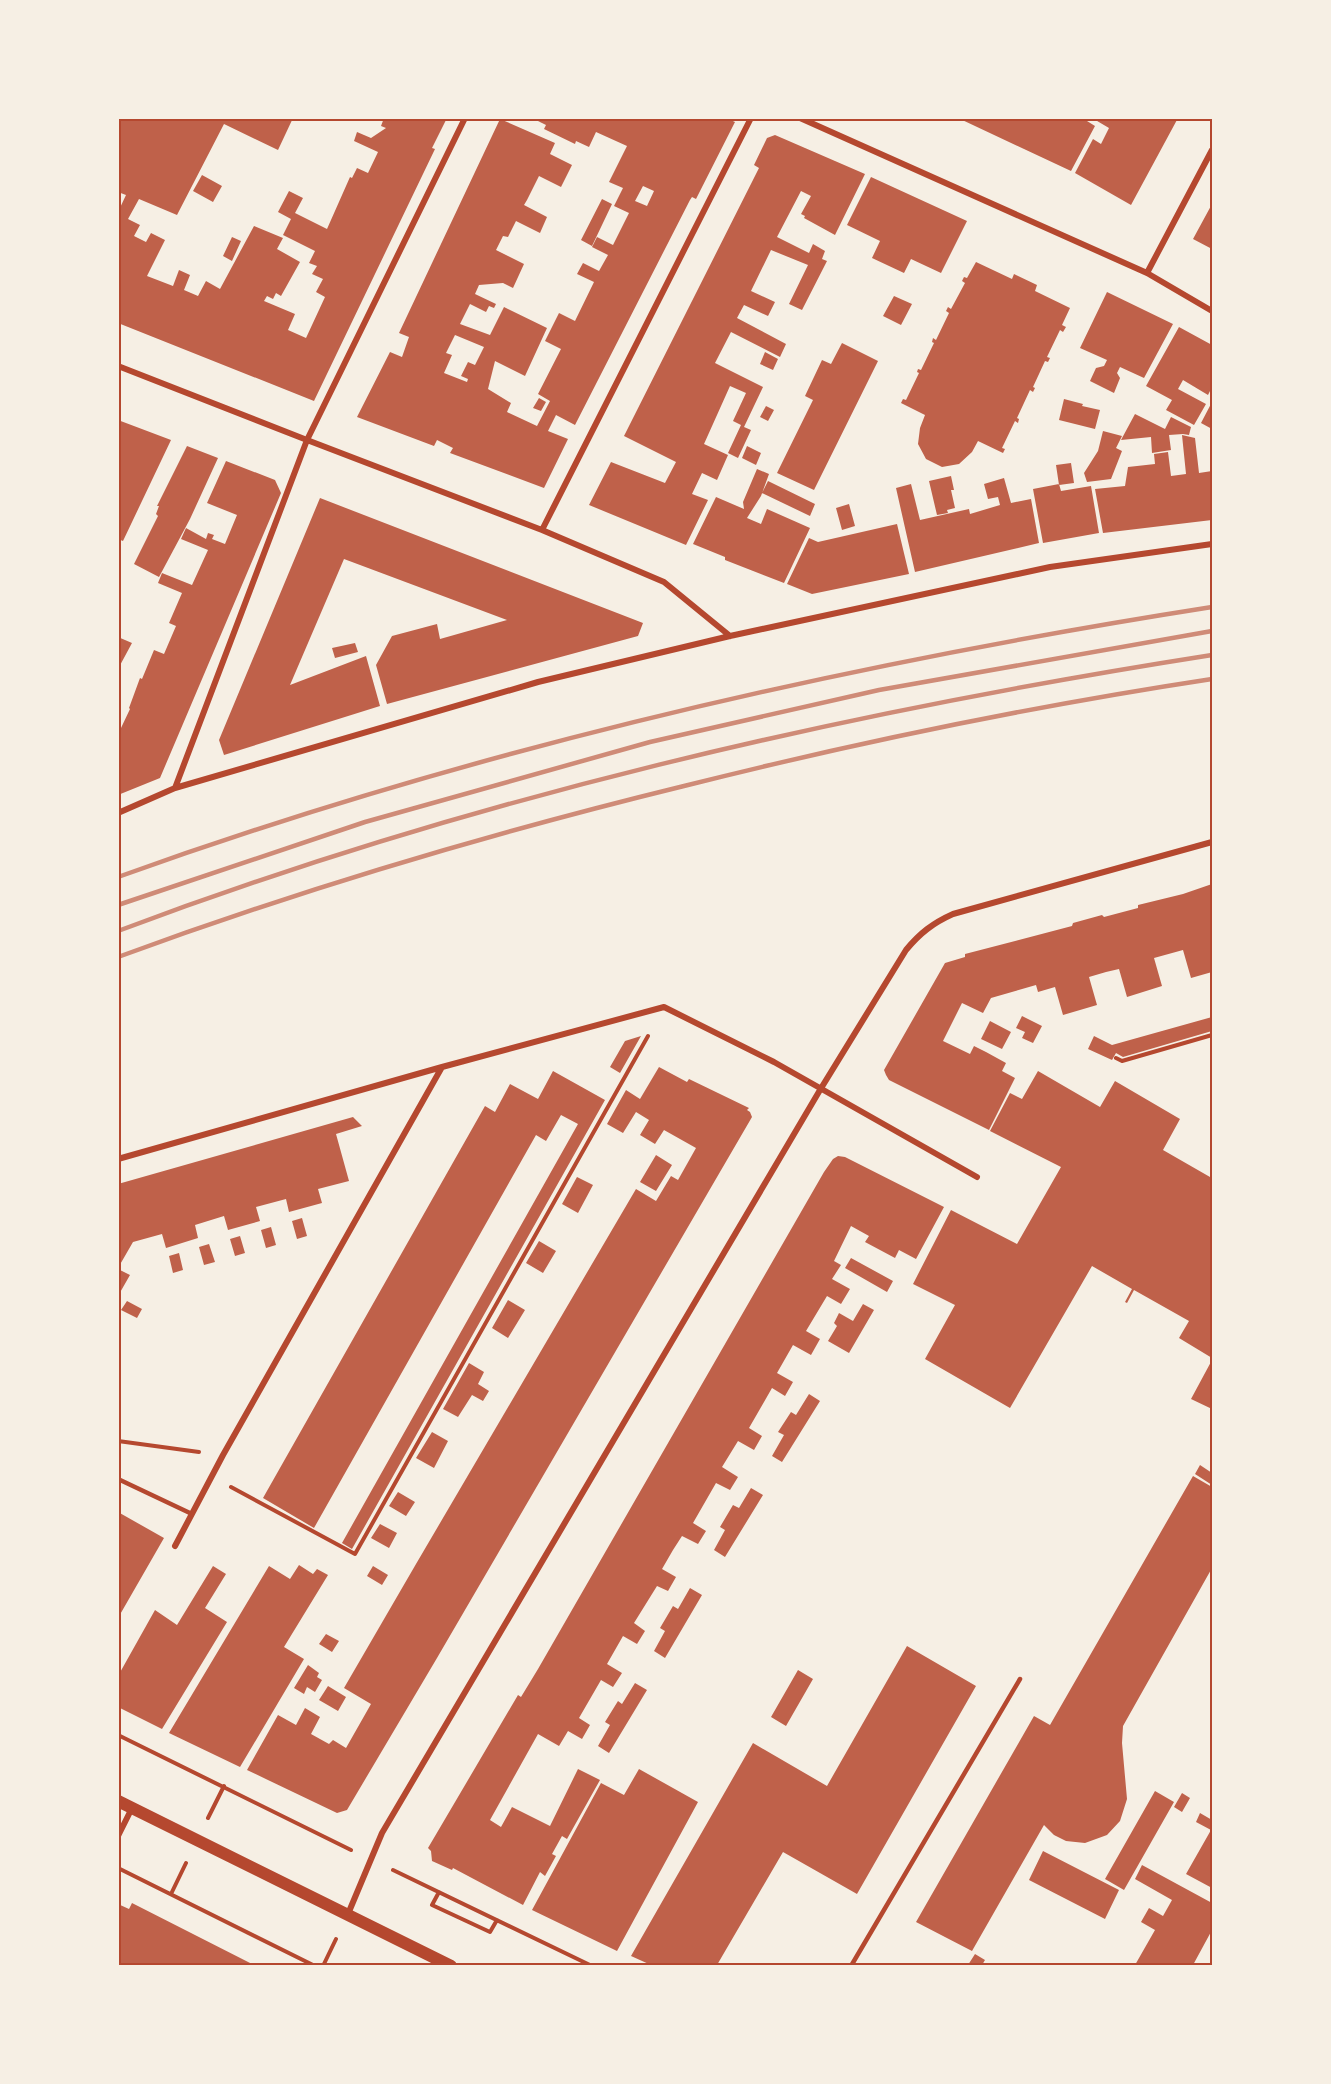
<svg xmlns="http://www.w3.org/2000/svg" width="1331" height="2084" font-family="'Source Sans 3',sans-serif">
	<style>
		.building { fill: #bf614a; fill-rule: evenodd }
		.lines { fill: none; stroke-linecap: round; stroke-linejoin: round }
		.path { stroke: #b5482f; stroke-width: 4 }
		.service { stroke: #b5482f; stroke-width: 4.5 }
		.minor { stroke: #b5482f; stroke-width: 6 }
		.secondary { stroke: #b5482f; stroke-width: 12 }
		.rail { stroke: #cf8b77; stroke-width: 4.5 }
		.neatline { fill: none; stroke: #b5482f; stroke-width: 2 }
	</style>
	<rect width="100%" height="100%" fill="#f6efe4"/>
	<path class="building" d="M118,118H186L190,121L192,118H293L278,150L224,124L177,215L139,199L128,219L140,225L134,236L146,242L151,233L165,240L147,276L173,286L179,270L190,275L184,290L198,296L206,281L220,289L254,226L283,238L277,249L300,262L281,296L276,293L273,299L267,296L264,301L295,314L288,330L306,338L325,297L316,292L323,279L312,274L317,266L309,263L315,251L283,235L291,219L278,212L289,191L303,198L295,213L327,229L350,177L352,178L357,168L368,173L378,152L354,141L357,132L371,138L386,128L381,126L384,118H447L432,148L435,149L314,401L118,323V212L126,195L118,192Z
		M532,118H726L735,122L696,199L692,197L690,200L575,425L556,415L548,431L568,439L544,488L450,453L453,448L437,440L434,446L357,417L390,352L402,357L409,337L399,333L500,119L555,143L550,154L572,165L561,187L539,176L527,200L524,205L547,217L540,233L516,221L508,237L503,236L496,250L524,264L513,288L503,283L479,285L475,294L496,304L494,308L489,306L486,312L470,304L460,324L490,335L504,307L547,328L525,376L495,361L488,389L511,403L507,412L537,426L550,401L538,394L561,349L545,341L559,313L575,321L594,282L577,274L583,263L599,271L608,255L592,247L597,237L613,245L629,213L614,206L623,188L609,182L627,146L596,132L589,147L576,141L575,144L544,129L546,125ZM643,186L654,191L647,206L635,201ZM455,335L484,347L475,365L468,362L461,376L468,379L467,382L444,373L452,355L446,353Z
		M958,118H1089L1087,121L1095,126L1071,171Z
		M1092,118H1178L1131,205L1075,173L1093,139L1101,144L1109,128Z
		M775,135L865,174L835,235L804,218L805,216L801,214L811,196L801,191L777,237L809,253L813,244L825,251L822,259L827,261L802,310L789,304L808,265L771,250L751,291L775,302L768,316L744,305L737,318L786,344L780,357L731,332L715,363L763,387L744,427L751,430L738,458L728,453L741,425L733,421L746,393L730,386L704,444L728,455L717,480L702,473L692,494L708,500L686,545L589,505L611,462L665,483L676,462L624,436L759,168L754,165L767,138Z
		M202,175L222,186L213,202L193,191Z
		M871,177L967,221L941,273L911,259L904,273L872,258L880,241L847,225Z
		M602,199L612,204L592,246L581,240Z
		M1212,204V249L1193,239Z
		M232,237L241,241L232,261L223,256Z
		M976,262L1012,279L1014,274L1037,285L1035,291L1070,308L1062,325L1066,327L1063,332L1060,330L1047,357L1050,358L1048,362L1045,361L1033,387L1035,388L1033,392L1030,390L1017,418L1019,419L1018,423L1015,421L1002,448L1005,449L1003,453L978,441L972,452L959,464L942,467L926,459L918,444L920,428L925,415L901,403L903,399L906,400L919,373L917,372L918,369L921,370L934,343L932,342L933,338L936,340L949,313L946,311L948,307L951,309L965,283L962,281L964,277L967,278Z
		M1107,292L1173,324L1144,378L1120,367L1117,373L1120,378L1114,393L1090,381L1096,368L1104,366L1107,360L1080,348Z
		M894,296L912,304L901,325L883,316Z
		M1179,327L1212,345V387L1208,395L1183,380L1178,389L1206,404L1194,425L1166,410L1172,400L1146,386Z
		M842,343L878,361L814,490L777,473L813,400L805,396L822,360L831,364Z
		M765,352L778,359L773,370L760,364Z
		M539,398L546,402L541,411L533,408Z
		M1064,399L1083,404L1082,406L1100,410L1095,429L1059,420Z
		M1212,402V429L1201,423Z
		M766,406L774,410L768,421L760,417Z
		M1135,414L1165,429L1171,417L1191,427L1189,435L1183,434L1169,435L1171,450L1152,453L1151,437L1121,440Z
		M118,420L171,440L123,541L118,539Z
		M1103,431L1122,436L1116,448L1122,451L1111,479L1087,482L1084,473L1098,451Z
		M1182,435L1195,438L1199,473L1212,471V520L1103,533L1095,489L1125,486L1128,467L1155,464L1154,454L1168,452L1171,476L1186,474Z
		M187,446L218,458L190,519L159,577L134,564L158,516L156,514L159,506H157Z
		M747,446L761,453L756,465L742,458Z
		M226,461L275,480L281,493L160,778L118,795V729L121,728L130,709L129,708L140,678L142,679L154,650L164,654L176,626L169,623L182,593L158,583L162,573L192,585L208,550L181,539L186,528L206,539L208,533L214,535L212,539L225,544L237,515L207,503Z
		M1071,463L1074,483L1059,485L1056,465Z
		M757,469L769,474L761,496L747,518L761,524L767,509L810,528L784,583L725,560V557L693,544L716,497L744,509L743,502Z
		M951,476L954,490H951L955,508L947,510L948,513L937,515L929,481Z
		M1004,478L1011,503L1031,499L1039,543L915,572L896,488L911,484L920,520L969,509L970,514L1000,505L998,497L988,499L984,484Z
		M768,481L815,504L810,516L762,493Z
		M1059,484L1061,491L1091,486L1099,533L1043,543L1033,489Z
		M320,498L643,623L638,636L387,704L376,665L392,636L437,624L440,639L507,620L344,559L290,685L366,656L380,706L224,755L219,740Z
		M849,504L855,526L842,530L836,508Z
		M897,524L909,574L812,594L787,584L809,538L818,542Z
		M118,637L132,643L118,669Z
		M355,643L358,652L335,658L332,648Z
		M1212,884V972L1191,978L1183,950L1154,958L1162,986L1127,997L1119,969L1106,972L1089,977L1097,1005L1063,1015L1055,987L1038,992L1036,985L991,998L983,1013L962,1003L943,1041L970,1054L974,1046L986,1052L1006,1063L1002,1071L1015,1078L989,1130L889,1080L886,1075L884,1070L945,963L965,957V954L1072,926L1073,923L1102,915L1104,917L1138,908V905L1183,894Z
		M1022,1016L1042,1026L1033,1043L1022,1038L1025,1032L1016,1028Z
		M1212,1017V1031L1123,1057L1116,1053L1112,1060L1088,1049L1094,1036L1112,1045Z
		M990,1021L1011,1032L1002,1049L981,1039Z
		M641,1036L620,1073L610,1067L625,1041Z
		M659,1067L687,1082L689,1079L749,1108L747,1110L750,1112L752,1117L437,1658L347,1810L337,1813L247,1770L278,1715L296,1725L305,1708L320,1717L311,1734L329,1744L333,1740L346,1748L371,1704L344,1688L416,1564L636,1189L656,1201L671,1176L678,1180L696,1148L664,1130L655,1144L640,1135L649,1120L636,1112L623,1133L607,1124L626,1090L640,1099Z
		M553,1071L605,1100L352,1549L342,1543L578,1124L561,1115L546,1141L536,1135L314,1528L263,1498L485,1106L495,1112L510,1084L538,1099Z
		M1038,1071L1100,1107L1115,1081L1180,1119L1163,1150L1210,1177L1212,1172V1358L1179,1338L1189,1321L1134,1290L1127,1303L1125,1302L1132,1289L1092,1266L1010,1408L925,1359L955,1305L913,1284L951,1210L1017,1244L1061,1167L990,1131L1010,1093L1022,1099Z
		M353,1117L362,1126L336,1134L349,1181L318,1189L322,1203L289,1212L286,1199L256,1207L260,1221L228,1230L224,1216L195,1225L198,1238L166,1248L162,1234L133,1242L118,1268V1184Z
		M656,1155L672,1165L656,1191L640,1182Z
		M838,1156L845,1157L944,1207L916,1259L899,1250L895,1258L865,1242L869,1236L851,1226L834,1261L841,1265L832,1279L850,1289L841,1304L827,1296L806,1331L820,1339L811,1355L793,1345L777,1373L793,1382L785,1396L772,1388L749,1428L762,1436L754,1450L738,1441L722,1467L738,1477L730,1490L716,1483L693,1523L706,1531L698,1544L682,1536L673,1550L662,1569L676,1577L668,1591L657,1586L634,1623L645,1631L637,1644L623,1636L607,1664L622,1673L613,1687L601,1680L579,1718L590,1725L582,1739L568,1731L559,1746L538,1734L490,1820L501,1827L512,1807L550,1826L578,1769L600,1780L567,1839L562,1836L552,1854L556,1856L545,1876L540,1872L523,1905L453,1868L452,1870L432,1861L431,1851L428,1848L518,1695L521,1697L538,1669L824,1172L833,1159Z
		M577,1177L593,1185L578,1213L562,1204Z
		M302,1218L307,1236L297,1239L292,1221Z
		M271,1227L276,1245L266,1248L261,1230Z
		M240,1236L245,1253L235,1256L230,1239Z
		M539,1241L556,1251L543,1273L526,1263Z
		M209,1244L215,1262L204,1265L199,1247Z
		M179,1253L183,1270L173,1273L169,1256Z
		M851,1258L893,1281L887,1292L845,1268Z
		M118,1269L130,1275L118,1296Z
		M508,1300L525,1310L508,1338L492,1328Z
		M127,1301L142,1309L137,1318L121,1310Z
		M863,1304L874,1310L849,1353L828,1341L837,1326L834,1323L839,1313L853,1321Z
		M1212,1360V1409L1191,1399Z
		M469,1363L484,1372L478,1384L489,1391L483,1401L472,1395L458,1417L443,1409Z
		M809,1394L820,1401L782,1462L772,1456L784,1435L778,1432L791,1412L796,1415Z
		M432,1432L448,1441L434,1468L416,1458Z
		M1200,1465L1212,1473V1485L1195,1474Z
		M1193,1476L1212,1487V1568L1123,1726L1122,1743L1127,1799L1120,1821L1107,1835L1085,1843L1066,1841L1054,1835L1044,1825L972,1951L916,1922L1034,1716L1050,1725Z
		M751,1488L763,1495L725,1557L714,1550L725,1530L720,1527L733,1505L739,1508Z
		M398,1492L415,1502L406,1516L389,1506Z
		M118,1512L164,1538L118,1618Z
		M380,1524L397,1533L389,1548L371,1538Z
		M299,1565L313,1574L317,1569L328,1575L284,1647L304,1659L240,1767L169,1733L269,1566L290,1579Z
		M213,1566L226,1574L205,1608L227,1622L162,1729L118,1707V1676L155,1610L177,1625Z
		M373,1566L388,1575L382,1585L367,1576Z
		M690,1588L702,1595L665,1658L654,1651L665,1631L660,1628L673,1606L678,1609Z
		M326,1634L339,1641L332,1652L319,1644Z
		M907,1646L976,1686L857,1894L783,1852L717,1965H651L631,1956L753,1743L827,1786Z
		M308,1665L319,1673L317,1677L322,1680L315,1692L307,1687L304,1694L294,1688Z
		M798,1670L813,1679L786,1726L771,1717Z
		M635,1683L647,1690L609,1753L598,1746L610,1725L605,1722L618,1701L622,1704Z
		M328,1686L346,1697L338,1711L319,1700Z
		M639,1769L698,1802L617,1951L532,1910L601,1783L624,1795Z
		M1155,1791L1174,1802L1124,1890L1105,1879Z
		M1182,1793L1190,1798L1182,1812L1174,1807Z
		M1200,1813L1212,1820V1888L1186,1874L1211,1830L1196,1822Z
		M1043,1851L1119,1890L1105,1919L1029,1880Z
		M1142,1865L1212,1903V1930L1193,1965H1135L1155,1930L1141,1922L1149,1908L1163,1916L1172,1900L1135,1879Z
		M132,1903L254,1965H118V1904L129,1909Z
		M975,1954L985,1960L982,1965H968Z"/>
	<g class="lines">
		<path class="path" d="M1116,1058L1122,1061L1212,1035
			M118,1441L199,1452
			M231,1487L355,1554L648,1036
			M118,1735L351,1850
			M208,1818L224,1786
			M118,1868L315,1966
			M393,1870L592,1966
			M439,1892L432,1905L490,1932L497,1920
			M171,1894L186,1863
			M323,1966L336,1939"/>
		<path class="service" d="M118,1479L192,1514
			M851,1966L1020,1679"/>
		<path class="minor" d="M800,118L1147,273L1212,311
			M1147,273L1212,150
			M118,366L307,440L542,530L664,582L730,636
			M542,530L751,118
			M175,788L307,440L465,118
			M118,813L175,788L538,682L730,636L1050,567L1212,544
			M118,1159L442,1067
			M175,1546L223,1455L442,1067L664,1007L774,1062L977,1177
			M118,1836L132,1808
			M348,1914L382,1833L820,1090L906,950C920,933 933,923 953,914L1212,842"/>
		<path class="secondary" d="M118,1801L451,1966"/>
		<path class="rail" d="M118,877C473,749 841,665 1212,607
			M118,905L365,822L650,742L879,690L1212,631
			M118,931C471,798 841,713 1212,655
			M118,957C303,889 492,833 684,786C859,742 1034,706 1212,679"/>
	</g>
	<rect width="1331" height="2084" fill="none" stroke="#f6efe4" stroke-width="240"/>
	<rect x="120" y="120" width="1091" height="1844" class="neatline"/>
</svg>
